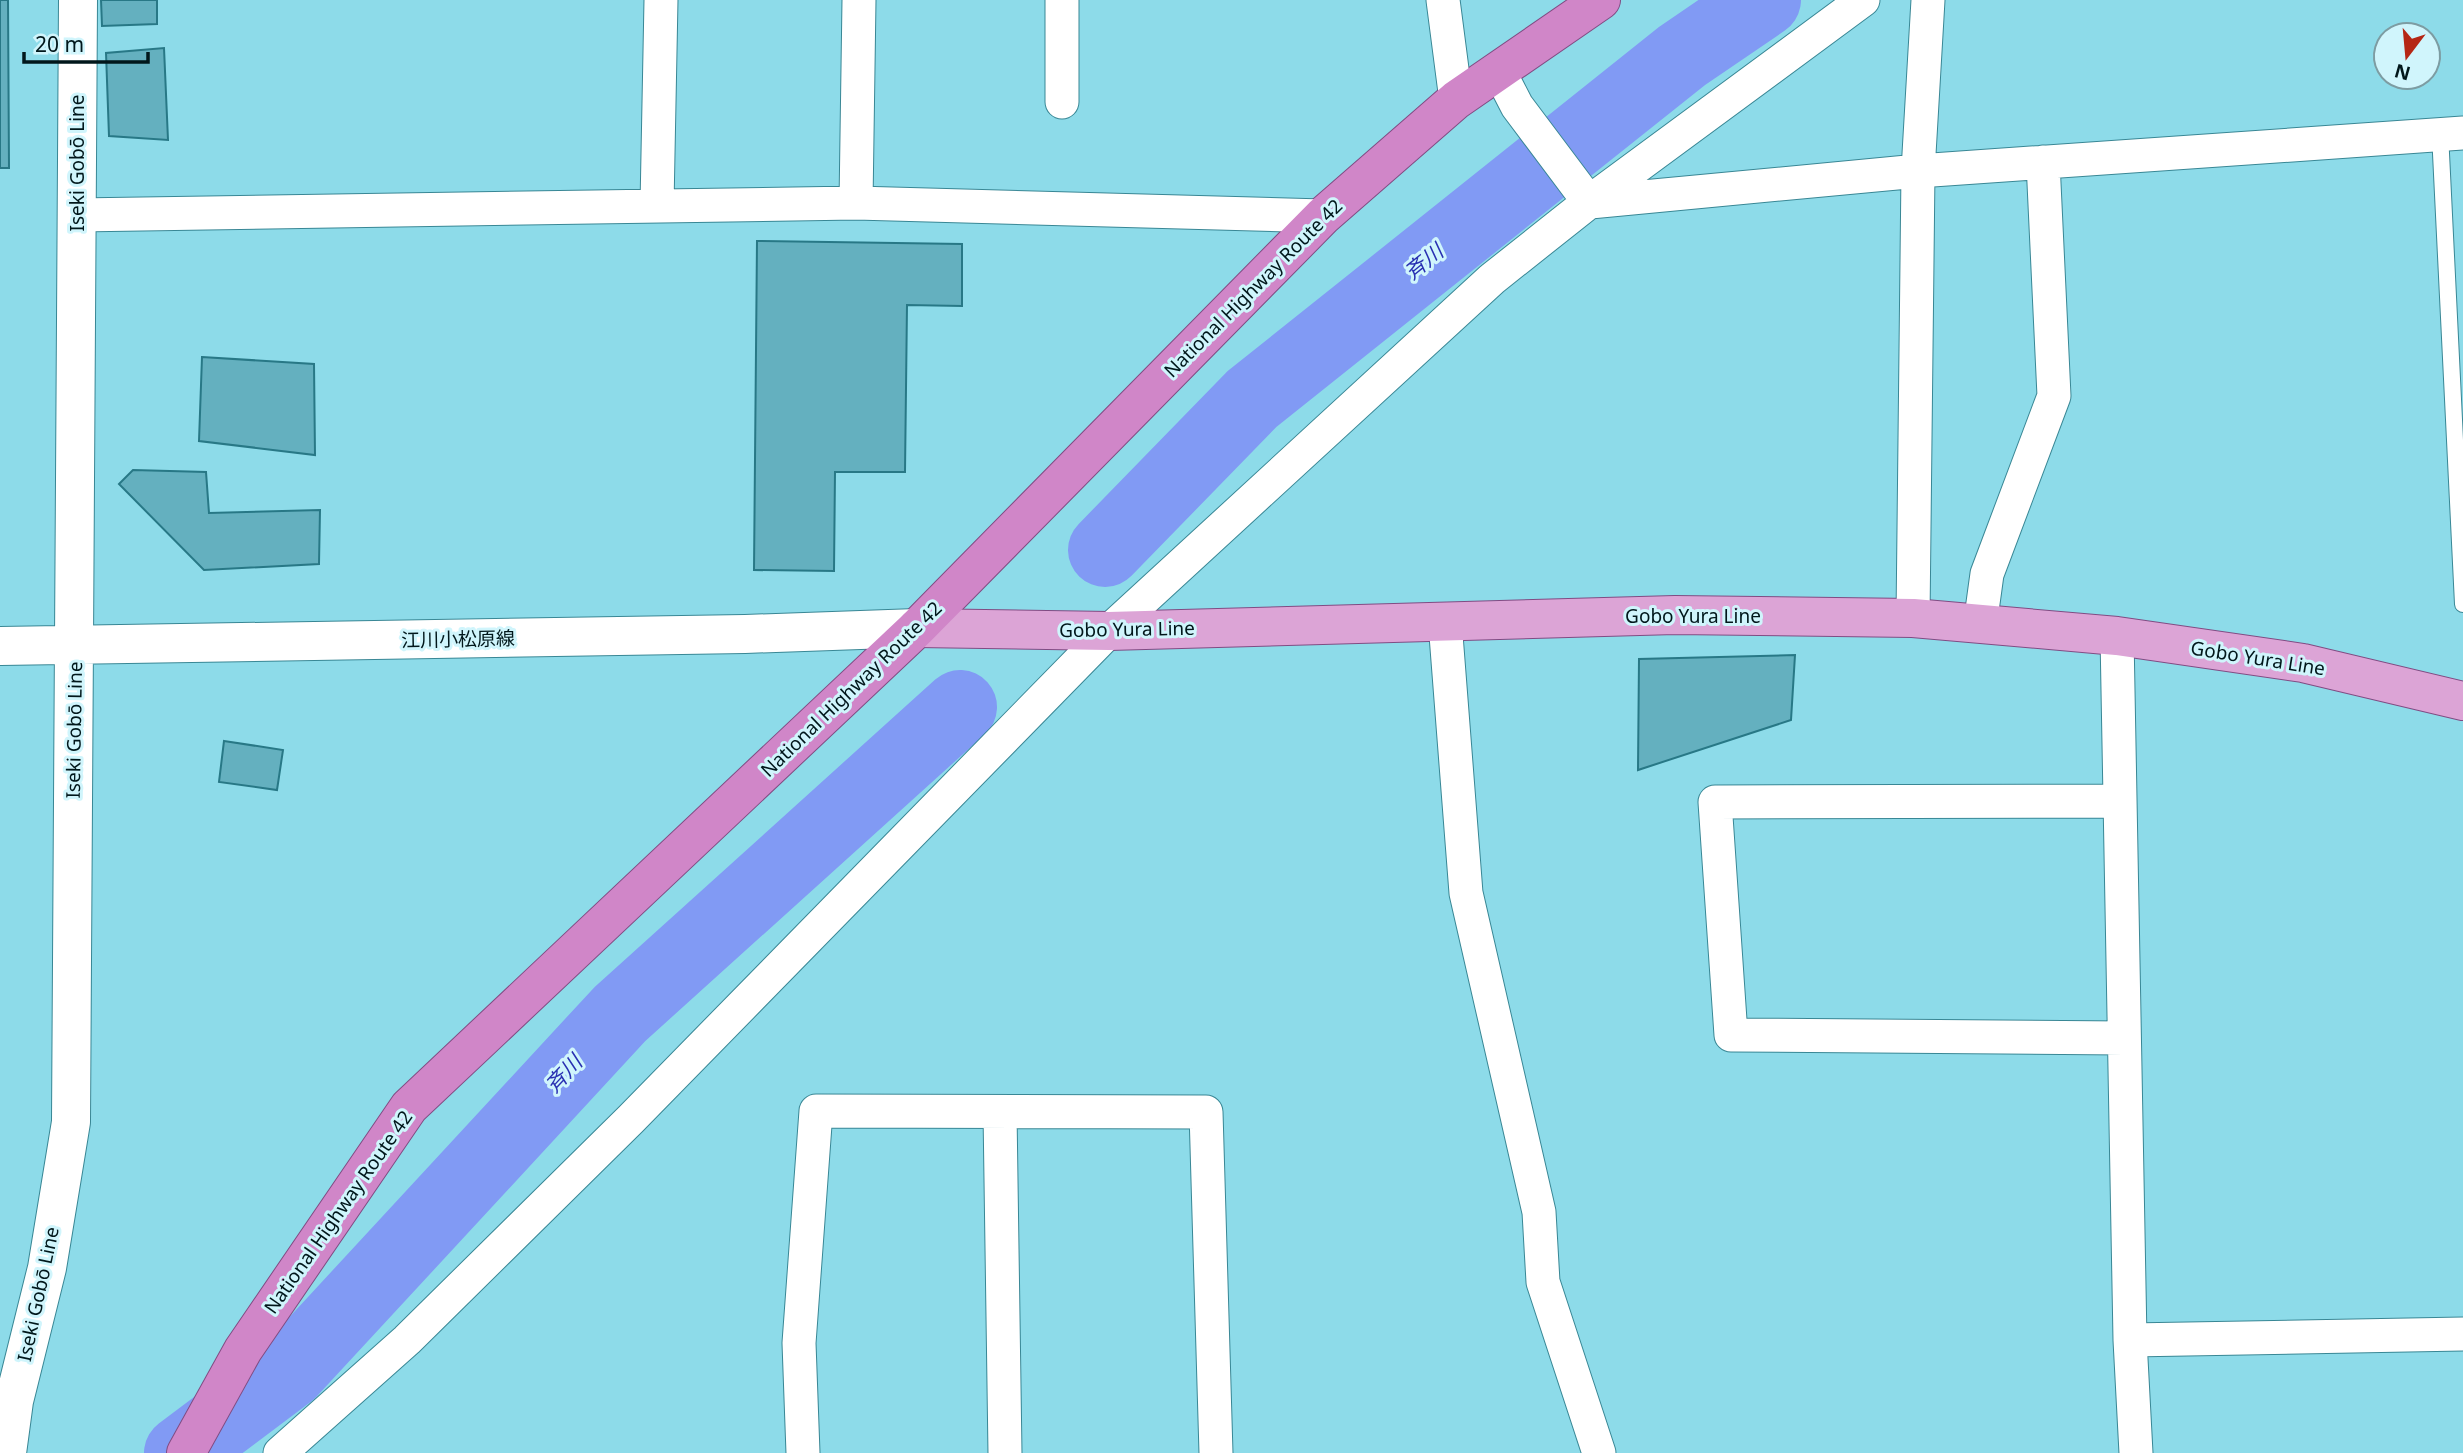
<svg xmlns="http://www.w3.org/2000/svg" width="2463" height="1453" font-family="'Noto Sans','Noto Sans JP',sans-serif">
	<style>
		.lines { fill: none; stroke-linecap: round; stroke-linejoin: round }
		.river { stroke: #819af4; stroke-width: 74 }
		.building { fill: #64b0bf; stroke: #287886; stroke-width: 2 }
		.service-casing { stroke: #398795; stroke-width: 18 }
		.minor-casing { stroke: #398795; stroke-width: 35 }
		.secondary-casing { stroke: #398795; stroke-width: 40 }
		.primary-casing { stroke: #804c83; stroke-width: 40 }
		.trunk-casing { stroke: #804c83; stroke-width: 40 }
		.service { stroke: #fff; stroke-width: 16 }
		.minor { stroke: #fff; stroke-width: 33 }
		.secondary { stroke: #fff; stroke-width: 38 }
		.primary { stroke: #dca4d6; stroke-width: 38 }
		.trunk { stroke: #d086c8; stroke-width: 38 }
		.labels { text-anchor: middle; stroke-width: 6; stroke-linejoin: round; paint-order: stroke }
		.street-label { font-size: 19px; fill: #01171b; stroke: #d0f5fc }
		.water-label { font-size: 21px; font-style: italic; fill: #2930b2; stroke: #d0f5fc }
	</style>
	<rect width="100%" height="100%" fill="#8ddbe9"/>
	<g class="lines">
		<path class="river" d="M1105,550L1252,399L1682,56L1764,0
			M181,1453L289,1372L620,1014L960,707"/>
	</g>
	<path class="building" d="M0,0H8L9,168H0Z
		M101,0H157V24L102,26Z
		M164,48L168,140L109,136L106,53Z
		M757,241L962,244V306L907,305L905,472H835L834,571L754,570Z
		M202,357L314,364L315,455L199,441Z
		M133,470L206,472L209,513L320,510L319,564L204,570L119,484Z
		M1795,655L1791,720L1638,770L1639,659Z
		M224,741L283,750L277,790L219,782Z"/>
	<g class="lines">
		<defs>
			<path id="service" d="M2440,133L2463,604"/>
			<path id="minor" d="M1443,0L1456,100
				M1500,73L1517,106L1589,202
				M1062,102V0
				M1590,202L1918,171L2463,133
				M856,203L859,0
				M657,205L661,0
				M77,215L856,203L1323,216
				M1913,618L1918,171L1928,0
				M1445,622L1466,893L1539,1212L1543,1282L1599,1453
				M1980,625L1987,574L2054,396L2043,162
				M2117,636L2130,1340L2136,1453
				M2119,801L1715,802L1731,1035L2124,1038
				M1000,1112L1005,1453
				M2130,1340L2463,1334
				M280,1453L407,1340L631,1119L1109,631L1492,279L1589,202L1863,0
				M803,1453L799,1343L816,1111L1206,1112L1216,1453"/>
			<path id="secondary" d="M0,646L745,634L917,628
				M7,1453L14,1401L47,1268L71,1122L78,0"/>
			<path id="primary" d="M917,628L1109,631L1675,615L1913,618L2117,636L2303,663L2463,701"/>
			<path id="trunk" d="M186,1453L243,1350L409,1107L917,628L1323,216L1456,100L1601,0"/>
		</defs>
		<use href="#service" class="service-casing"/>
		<use href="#minor" class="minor-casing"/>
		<use href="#secondary" class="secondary-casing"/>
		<use href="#primary" class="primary-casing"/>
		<use href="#trunk" class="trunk-casing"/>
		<use href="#service" class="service"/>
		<use href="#minor" class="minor"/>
		<use href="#secondary" class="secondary"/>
		<use href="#primary" class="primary"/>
		<use href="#trunk" class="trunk"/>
	</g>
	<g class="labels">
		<g class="street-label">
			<text transform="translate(77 163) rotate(-90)" y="7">Iseki Gobō Line</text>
			<text transform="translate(1253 288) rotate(-45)" y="7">National Highway Route 42</text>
			<text x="1693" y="623">Gobo Yura Line</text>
			<text transform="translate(1127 629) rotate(-1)" y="7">Gobo Yura Line</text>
			<text transform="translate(458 639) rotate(-1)" y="7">江川小松原線</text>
			<text transform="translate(2258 658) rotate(9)" y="7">Gobo Yura Line</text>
			<text transform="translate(851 689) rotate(-44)" y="7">National Highway Route 42</text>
			<text transform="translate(74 730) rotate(-89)" y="7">Iseki Gobō Line</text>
			<text transform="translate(338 1212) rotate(-55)" y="7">National Highway Route 42</text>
			<text transform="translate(38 1294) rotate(-78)" y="7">Iseki Gobō Line</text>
		</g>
		<g class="water-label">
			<text transform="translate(1424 262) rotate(-39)" y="7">斉川</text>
			<text transform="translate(564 1074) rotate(-47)" y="7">斉川</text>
		</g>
	</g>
	<g transform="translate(2407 56) rotate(196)"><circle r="33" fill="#d0f5fc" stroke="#7d9ca2" stroke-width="2"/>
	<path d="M0-5L12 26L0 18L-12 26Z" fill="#b52715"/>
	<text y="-10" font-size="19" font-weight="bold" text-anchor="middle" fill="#01171b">N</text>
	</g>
	<path d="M24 52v10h124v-10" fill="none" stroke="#01171b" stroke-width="3.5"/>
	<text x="35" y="52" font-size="21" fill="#01171b" stroke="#d0f5fc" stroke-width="5" paint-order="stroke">20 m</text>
</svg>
